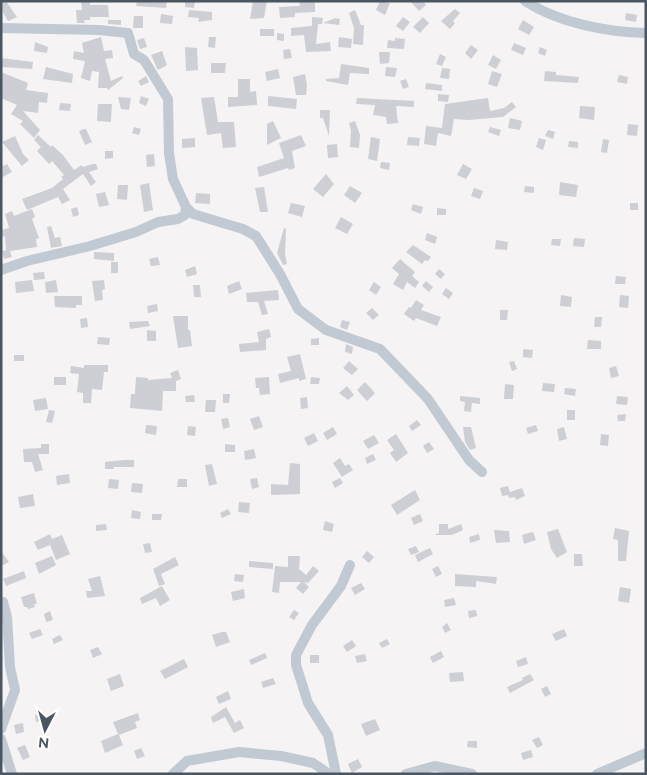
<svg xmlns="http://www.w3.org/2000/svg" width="647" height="775" font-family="Raleway,sans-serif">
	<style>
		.building { fill: #cdcfd5 }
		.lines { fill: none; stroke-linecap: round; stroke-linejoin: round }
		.minor { stroke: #c1cad2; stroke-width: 10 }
	</style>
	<rect width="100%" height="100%" fill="#f5f3f3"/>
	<path class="building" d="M1,1H6L17,17L8,21L1,9Z
		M81,1H90V5H108L109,17H90V20H84L85,23H77L76,10H82Z
		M137,1H167L166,8L136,6Z
		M185,1H195L194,8L185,7Z
		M253,1H267L264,18L250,19Z
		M299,1H315V12L295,13V17L280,18L279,7L300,6Z
		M380,1L390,3L385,15L376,10Z
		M410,1H423L426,5L419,11Z
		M455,9L460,13L453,21L455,23L450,29L441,21Z
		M189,10L212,12V20L198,22L199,18L188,17Z
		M355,10L361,25H364L363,45L353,44L354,28L349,13Z
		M626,13L637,15L636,22L625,20Z
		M161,14L173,16L172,24L160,23Z
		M134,16H143V28H133Z
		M312,17L323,18L322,24H318L316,44L330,42L331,51L306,52L304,35L291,36V28L312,26Z
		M403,17L410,22L403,31L396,26Z
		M423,17L429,23L420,33L413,27Z
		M335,18L340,19L339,25L323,23Z
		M108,20H121V25L108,24Z
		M523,20L534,27L529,35L518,29Z
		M260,29H274V36H260Z
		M277,33L284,34V41L277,40Z
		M101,37L104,51L112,50L113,58L105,59L111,81L122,76L123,78L108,90L107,88H98L99,72L92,71L90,81L81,78L85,61L73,59L74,51L84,53L82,43Z
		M209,37H216L215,48L208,47Z
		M339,37L352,39L351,48L338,47Z
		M144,38L147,47L140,49L137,40Z
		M395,38L405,39L404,49L387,48L388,40L395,41Z
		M35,42L48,47L47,53L34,51Z
		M514,43L526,48L523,55L511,50Z
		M471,45L478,50L471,59L465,53Z
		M185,47L197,48L198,70L186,71Z
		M540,47L547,50L545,56L538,53Z
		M290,49L292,58L284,59L283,50Z
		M162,51L167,65L158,70L151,55Z
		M379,52H390L389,63L380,64Z
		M440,54L446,57L442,66L436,64Z
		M493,55L501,60L496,69L488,65Z
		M1,58L33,62L32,69L1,67Z
		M211,63H226L225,73H211Z
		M341,64L369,68V74L350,73L348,85L326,81V79L339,78Z
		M46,67L73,74L72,83L43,79Z
		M386,67L397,68L395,77L385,76Z
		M442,68L450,69L449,79L440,78Z
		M278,69L280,78L267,81L265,72Z
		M492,71L502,74L497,87L488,84Z
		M545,71L556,72V75L579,77L578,83L544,81Z
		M1,72L28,83L26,90L48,93L47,103L39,102L38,113L23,111L40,130L34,138L20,124L23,121L11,114L17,105L1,98Z
		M305,74L307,85L306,95H296L293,77Z
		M619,75L628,77L627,84L617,82Z
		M146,76L149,82L141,86L138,81Z
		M238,79H250V92L256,91L257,105L228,107V97H238Z
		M406,79L409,87L403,89L400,81Z
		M426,83L442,85V91L425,89Z
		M438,94L449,95L448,102L438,101Z
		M141,96L149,99L146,106L139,103Z
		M268,96L297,99L296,109L268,106Z
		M118,97L131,98L129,110L121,109Z
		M214,97L218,122H234L236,147L223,148L221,133L207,135L201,98Z
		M357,98L414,101V107L396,106L398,123L387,124L386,117L373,115L375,105L356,104Z
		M488,98L490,111L504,108L512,102L516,107L503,117L468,120L454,119L451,136L438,133L436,146L424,144L426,126L442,128L445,104Z
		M60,103L71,104L70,111L59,110Z
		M98,104H112L111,122L97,121Z
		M580,106L595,107L594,120L579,118Z
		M320,110H330L329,136L323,118H320Z
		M510,118L522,121L520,130L508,128Z
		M273,121L281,138L267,145V124Z
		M355,121L360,135L359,148L350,147L351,131L349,123Z
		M628,124L638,125L637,136L627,135Z
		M134,127L141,129L139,135L132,133Z
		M490,127L501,130L499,136L488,132Z
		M84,129H86L92,142L85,145L79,131Z
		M548,130L555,132L553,139L545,136Z
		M38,135L51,147L52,145L63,155L74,170L82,165L83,167L93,164H96L98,169L89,172L96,182L91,186L83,174L63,189L70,200L62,204L58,197L27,210L22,199L52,188L63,179L61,177L64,175L52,161L49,164L37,151L41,147L34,140Z
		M301,135L306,146L292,151L295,168L289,170L288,168L259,177L257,167L284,158L279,143Z
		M15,136L23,154L29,160L22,166L2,142Z
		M371,137L380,139L377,161L368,159Z
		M408,137L420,138L419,146L407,145Z
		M195,138V147L182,148V139Z
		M539,138L546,140L543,150L536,147Z
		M603,139L609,140L607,153L601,152Z
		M569,141L578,142V148L568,147Z
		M337,144L338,157L328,158L327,145Z
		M105,151H113V158L105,159Z
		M154,154L155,166L147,167L146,155Z
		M381,162L390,163L389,170L380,168Z
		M7,164L12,172L1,178V167Z
		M463,164L472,169L466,179L457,175Z
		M326,174L334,184L323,197L313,189Z
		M560,182L578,185L576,197L559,195Z
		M149,183L153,210L144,212L140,185Z
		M118,185H128L127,200L117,199Z
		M350,186L362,193L355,203L344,195Z
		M525,186L534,187V193L524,192Z
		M264,187L268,212H260L255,188Z
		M474,188L483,191L480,199L471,196Z
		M105,192L109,205L99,207L96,194Z
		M196,193L210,194V204L195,203Z
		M291,203L305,206L302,217L288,213Z
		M630,203H638V210H630Z
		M413,204L423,207L421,214L411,210Z
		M77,207L79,215L73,217L71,209Z
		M437,208L446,209V215H437Z
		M32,209L35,217L32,219L39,238L36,239L37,247L10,251L12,257L4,259L2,251L6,250L5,236L1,237V230L9,228L5,214L12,211L14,216Z
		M341,217L353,224L347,234L335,228Z
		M51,226L55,238L60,237L62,246L51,248L47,227Z
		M284,228L286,229L285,254L287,264L283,265L277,253Z
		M427,233L437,237L435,244L425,240Z
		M574,238L585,239L584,247L573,246Z
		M552,239H561L560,246L551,245Z
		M496,240L508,242L507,250L495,249Z
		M413,245L431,257L428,261L425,260L422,264L406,252Z
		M94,252L114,253V261L94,259Z
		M158,257L160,265L151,266L149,259Z
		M400,259L415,272L412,276L419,282L415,288L407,282L403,290L393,284L399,274L392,268Z
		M111,262H118V273H111Z
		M195,266L197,274L187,277L185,270Z
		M439,269L445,274L441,279L435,274Z
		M44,272L45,279L34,280L33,273Z
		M616,276L626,277L625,284H615Z
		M32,280L34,291L16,293L15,282Z
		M56,280L58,292L46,293L45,282Z
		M104,280L105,289L102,290L103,300L95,301L92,281Z
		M239,281L242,289L229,294L227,286Z
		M426,281L433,287L429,292L422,286Z
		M374,282L381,287L376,295L369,290Z
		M193,285H200L201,297H194Z
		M446,288L453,293L449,299L442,294Z
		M278,290L279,300L264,301L268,314L262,315L258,302H247L246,293Z
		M561,295L572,297L571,307L560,306Z
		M620,295L629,296L628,308L619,307Z
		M54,296H82V305H76V308L55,307Z
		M416,300L424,305L421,310L441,317L437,326L416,318L414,321L404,314L409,307L411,308Z
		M157,304L158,311L148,313L147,306Z
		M372,308L379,315L373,320L366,313Z
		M500,310H508L507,320H500Z
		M173,316H188V330H190L192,346L178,348Z
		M595,317H602L601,327H594Z
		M87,318L88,327L81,328L80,319Z
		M342,320L350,322L347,330L340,327Z
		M148,321L150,326L130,329L129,322Z
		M269,329L271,337L266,339V350L240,352L239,344L259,342L257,332Z
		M147,330L156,331V341H147Z
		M98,337L110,338L109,345L97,344Z
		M319,338V345H311V339Z
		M588,340L601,341V349H587Z
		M346,344L353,347L352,354L345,352Z
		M523,349L533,350L532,358L523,357Z
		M300,354L306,379L299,381V378L280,383L278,374L291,371L287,357Z
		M14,355H24V361H14Z
		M349,361L358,369L352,375L343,368Z
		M514,361L517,369L512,371L509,362Z
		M84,365H108V372H104L102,390L92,389L91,403H83V393L77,392L79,374L70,373L71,366L84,368Z
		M616,366L619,376L611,378L609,368Z
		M178,370L181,379L176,381V391H163L162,411L130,408L131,394H135L136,377L148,378V380L172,378L170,373Z
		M54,377H66V385H54Z
		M269,377L270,394L260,395L259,388H256L255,378Z
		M311,377L320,378L319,384H310Z
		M365,382L375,393L367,401L357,390Z
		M543,383L555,384L554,392L542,391Z
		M505,384L514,385L513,399H504Z
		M347,386L354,395L348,400L339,393Z
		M565,388L576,389L575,396L564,394Z
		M223,394H230L229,403H223Z
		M194,395L195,402H186L185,396Z
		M460,396L480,398V404L472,403L471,412L464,411L465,402L460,401Z
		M617,396L628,397L627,405L616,404Z
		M307,397L308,408L301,409L300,398Z
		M46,398L48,409L35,411L33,400Z
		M206,400H216L215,412H205Z
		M49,410L55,411L52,423L46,422Z
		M567,410H575V420H567Z
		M626,414L625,421H618L617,415Z
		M259,416L263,427L254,430L250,419Z
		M228,418L230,427L223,429L221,419Z
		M417,420L421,425L412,431L409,426Z
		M146,425L157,426L156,435L145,433Z
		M536,425L538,431L528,434L526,428Z
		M188,426L196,427L195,436L187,435Z
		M333,427L337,434L327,440L323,433Z
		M463,427H471L476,448L470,450L465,442Z
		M564,427L567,439L559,441L557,429Z
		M314,433L318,441L308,446L304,438Z
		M396,434L408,453L396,462L390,453L394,450L387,440Z
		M601,434L609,435L608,446L600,445Z
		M374,435L379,443L368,449L363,441Z
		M429,442L434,449L427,453L423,446Z
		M41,444H49V454H38L43,470L35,472L32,462H24L23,449L41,448Z
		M225,444L235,445V452H225Z
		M254,449L256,458L245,460L244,451Z
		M373,454L376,460L367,464L365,458Z
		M340,458L345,466L349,464L353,470L342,477L333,463Z
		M124,460H134V467H114V469H105V462Z
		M290,463L300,464V494L271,495V484L288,485Z
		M212,464L217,484L209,486L205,465Z
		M69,474L70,483L57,485L56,476Z
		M257,478L259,487L252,489L250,479Z
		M340,478L343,483L335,488L332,482Z
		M109,479L119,480L118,489L108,488Z
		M178,479H187V487H177Z
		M132,483L143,484L142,493L131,492Z
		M508,486L510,492L522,488L525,496L516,500L515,497L509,498L508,495L502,496L500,488Z
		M415,490L420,500L397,515L391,505Z
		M33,494L35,506L20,508L18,497Z
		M239,502L250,503L249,513L238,512Z
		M228,509L231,514L222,518L220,513Z
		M132,510L141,512L140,519L131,518Z
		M152,514H162L161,520H152Z
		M420,514L423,521L414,525L411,518Z
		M325,521L334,524L332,532L323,530Z
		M106,524L107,530L96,531V525Z
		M439,524H448V529L461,524L463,530L452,535H434L439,533Z
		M615,528L629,531L626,561H618V540L613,539Z
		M558,529L567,552L557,558L551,549L547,532Z
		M494,530L509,531L510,542L496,543Z
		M533,532L536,540L524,544L522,535Z
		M50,534L52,539L62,535L70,554L56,560L50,545L38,550L34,542Z
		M479,534L480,540L470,543L469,537Z
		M150,543L152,552L145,553L143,544Z
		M416,546L419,552L411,555L408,549Z
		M430,548L433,554L418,562L415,555Z
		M1,551L9,562L1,566Z
		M367,551L374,557L369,563L362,557Z
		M574,554H582L583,566H574Z
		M52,556L56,565L39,574L35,563Z
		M288,556H300L299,569L306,575L313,566L319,571L308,583L304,582L309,587L303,594L296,588L301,582H280L279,593L272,592L275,566L288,567Z
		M175,557L179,565L161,574L165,584L159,586L153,569Z
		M249,561L273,563V569L249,567Z
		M438,566L442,574L436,577L432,569Z
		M24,571L26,578L6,586L3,579Z
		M235,574L244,575L243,582L234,581Z
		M455,574L497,577L496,584L476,581V587L455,586Z
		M100,576L105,596L87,598L86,591H92L88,579Z
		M361,583L365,589L355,595L351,588Z
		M162,586L170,600L160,606L156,598L142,604L140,598Z
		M620,587L631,589L629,603L618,601Z
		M244,589L245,598L233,601L231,592Z
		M34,593L37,604H34L35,607L28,609L27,607H24L21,597Z
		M454,598L456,605L445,607L444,600Z
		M294,610L299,613L294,620L289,617Z
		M476,610L477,616L469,618L468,611Z
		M50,611L53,620L46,622L44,614Z
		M447,623L451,630L445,633L442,627Z
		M40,629L43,635L32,639L29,633Z
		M564,629L567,636L556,641L552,634Z
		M222,632H226L230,642L216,647L212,635Z
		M60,635L63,640L54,644L52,639Z
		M387,639L390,644L382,648L379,643Z
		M352,640L356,646L347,652L343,646Z
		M98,647L102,654L93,658L90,650Z
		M441,651L444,657L433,663L430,657Z
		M265,653L267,658L251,665L249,660Z
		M365,654L367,661L357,663L355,656Z
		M310,655H319V663H310Z
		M526,657L528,664L518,667L516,661Z
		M184,659L188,667L165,679L160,671Z
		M463,672L464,681L450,682L449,673Z
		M120,674L124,686L111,691L107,679Z
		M530,674L534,680L510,693L507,687L523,680L522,678Z
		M273,678L276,684L263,688L261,682Z
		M547,686L551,694L545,697L541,689Z
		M228,691L231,699L219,704L216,697Z
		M226,707L235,723L240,720L244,728L234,733L225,717L213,723L211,717Z
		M44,713L46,720L36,722L35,715Z
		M138,713L140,720L135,722L137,728L119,735L123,745L105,753L101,741L118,734L113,722Z
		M375,719L380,730L366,736L361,724Z
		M23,723L24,732L16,734L14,725Z
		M539,737L543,745L537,748L532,740Z
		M468,741H477V748L467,747Z
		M25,745L30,757L23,760L17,748Z
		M141,748L145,756L137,759L134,751Z
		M531,750L533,757L523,760L521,753Z
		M358,759L362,767L352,773L348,764Z"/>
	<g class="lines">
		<path class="minor" d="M525,1C559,23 606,32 646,33
			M1,28L99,30L128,33L134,54L144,60L168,99L169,153L173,179L186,207L185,215L178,219L158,222L136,232L90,246L27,261L1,270
			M186,207L193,214L243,229L256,236L280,274L298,309L326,330L380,349L428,399L469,460L482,472
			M1,602H3L7,617L10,667L15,690L1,729
			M1,739L12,774
			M173,774L187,761L239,752L281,756L313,763L329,774
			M336,774L328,735L308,703L296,665V655L312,625L341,586L350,565
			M406,774L435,766L472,774
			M597,774L646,753"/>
	</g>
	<rect width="647" height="775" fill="none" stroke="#4a5661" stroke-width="5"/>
	<g transform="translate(45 730) rotate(186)" stroke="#ffffff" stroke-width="4" paint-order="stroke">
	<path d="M0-4L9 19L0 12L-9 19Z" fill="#4a5661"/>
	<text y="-8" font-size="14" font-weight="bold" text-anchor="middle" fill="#4a5661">N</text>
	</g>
</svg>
